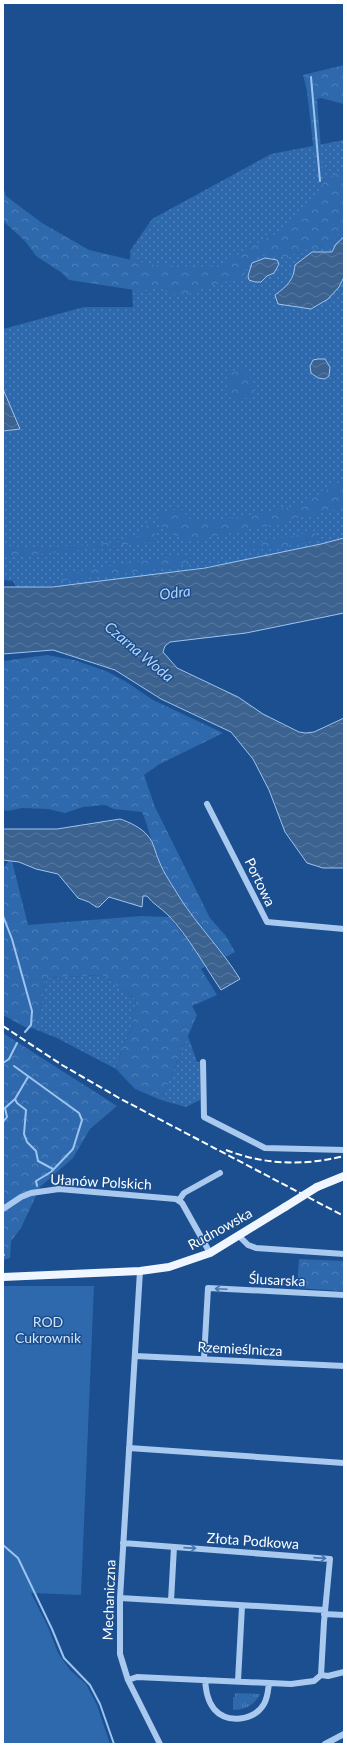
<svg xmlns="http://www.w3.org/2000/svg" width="347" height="1747" font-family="Lato,sans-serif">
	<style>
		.grass { fill: url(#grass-dots) }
		.forest { fill: url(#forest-crowns) }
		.park { fill: url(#park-tufts) }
		.garden { fill: #2e69ad }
		.water { fill: url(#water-waves); stroke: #9cc4f0 }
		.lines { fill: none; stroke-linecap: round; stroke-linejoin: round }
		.stream { stroke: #9cc4f0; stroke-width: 2 }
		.minor { stroke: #a9c9ee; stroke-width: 6 }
		.major { stroke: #f0f6ff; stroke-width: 8 }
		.rail { stroke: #fff; stroke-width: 2; stroke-dasharray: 7 3; stroke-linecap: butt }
		.major-bridge { stroke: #f0f6ff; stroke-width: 8 }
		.oneway { stroke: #4674ac }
		.labels { text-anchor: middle; stroke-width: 3; stroke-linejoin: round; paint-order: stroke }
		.street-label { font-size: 14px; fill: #fff; stroke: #1b4f8f }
		.park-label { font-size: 14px; fill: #cfe3fa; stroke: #1b4f8f }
		.water-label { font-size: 15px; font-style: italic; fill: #b5d3f5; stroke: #1b4f8f }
	</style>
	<defs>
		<pattern id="grass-dots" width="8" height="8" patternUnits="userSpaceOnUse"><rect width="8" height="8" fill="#2e69ad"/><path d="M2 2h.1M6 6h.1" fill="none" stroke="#4d80b9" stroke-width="1.8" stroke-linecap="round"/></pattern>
		<pattern id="forest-crowns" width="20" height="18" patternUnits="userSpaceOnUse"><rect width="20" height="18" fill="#2e69ad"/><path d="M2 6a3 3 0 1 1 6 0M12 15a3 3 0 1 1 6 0" fill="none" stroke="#4d80b9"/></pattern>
		<pattern id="park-tufts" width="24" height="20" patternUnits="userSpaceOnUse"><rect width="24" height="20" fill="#2e69ad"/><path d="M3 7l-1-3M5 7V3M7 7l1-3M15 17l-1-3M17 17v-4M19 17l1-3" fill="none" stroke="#4d80b9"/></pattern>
		<pattern id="water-waves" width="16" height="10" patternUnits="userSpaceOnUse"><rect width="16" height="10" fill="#3c6290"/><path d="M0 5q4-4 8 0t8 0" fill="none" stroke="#597aa1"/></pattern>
	</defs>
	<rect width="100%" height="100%" fill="#1b4f8f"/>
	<path class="grass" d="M344,140V538C276,557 205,568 135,577C95,582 56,587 16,587L13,581L3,580V329L84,307H133L130,251L152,219L271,154Z
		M102,975L136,999L131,1030L123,1046L116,1069L57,1038L32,1028L40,1012L46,978Z
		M188,1036L197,1062H200V1100L186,1107L161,1100Z"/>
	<path class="forest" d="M344,65V104L321,98L317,99L323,175L317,180L307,91L303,75Z
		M344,168V230C337,234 334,240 328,245C322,251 308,250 300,249L289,258L266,255L249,259L244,277L220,283L186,295L171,294L159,287L141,291L69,280L62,273L36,256L26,242L3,221V186L6,196L42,223L89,250L153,265L196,267L223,265L246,249L277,233L317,197L324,181Z
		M243,369L254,383V395C244,400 237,401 227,396L229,374Z
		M344,481V508L298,518L282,523L190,541L179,537L157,523V512L181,509L191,520H216L257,514L300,505L340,482Z
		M148,523L157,530L153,542L3,558V546L41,548L119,542L126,537L140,536Z
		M315,531L318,540L295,545L249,550L248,545Z
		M181,556L190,557L189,564L145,571L61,581L62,575L120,564Z
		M47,655L74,660L106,671L125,681L153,700L223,733L158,765L144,775L155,807L210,918L226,936L235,952L226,957C202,927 175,897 159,862C152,846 149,828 142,812L114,809L105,805L83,807L65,813L48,809L22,808L8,811L3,810V661Z
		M9,860L12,861L28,925L141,916L169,917L192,946L206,966L201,969L217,995L192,1006L197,1015L161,1100L135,1089L116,1069L123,1046L131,1030L136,999L102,975L46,978L40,1012L32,1028L25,1027L3,1015V869Z
		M3,1033L117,1106L90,1129L73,1158L40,1187L21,1228L11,1241L10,1258L3,1260Z
		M299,1259L344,1261V1291L297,1288Z"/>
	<path class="park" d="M235,1693L260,1694C254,1706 245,1710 233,1710V1697H235Z"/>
	<path class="garden" d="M3,1286H94L81,1595L31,1593L48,1627L58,1653L70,1670L86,1684L97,1705L110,1744H3Z"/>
	<path class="water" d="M344,237V277L339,287L328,299L311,309L278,304L275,295C287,286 294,280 295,265L312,252H332L336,244Z
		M265,258L277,260L279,264L274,273L267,276L261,282H255L249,280L248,276L252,263Z
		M318,359H325L330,367L329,376L325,379L318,378L311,373L310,366L313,360Z
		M3,389L20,429L3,431Z
		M344,538V613L246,633L170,642L165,646L163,652L177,668L238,697L263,714L299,732L306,733L314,732L344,718V868H323L307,863L285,832L269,790L253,759L231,732L161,699L115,670L53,650L3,654V587H52L205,568L321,544Z
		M120,819C129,822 142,828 148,836C154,843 155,852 159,861C164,874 173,886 180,898C198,926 222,950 240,979L221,990C204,965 189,937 168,915C161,908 153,904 147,896H143L142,907L109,897L99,907H96L89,902L78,898L58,874L36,869L19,862L3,860V829H57Z"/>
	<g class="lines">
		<path class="stream" d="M311,77L320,181
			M3,916L12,939L32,1011L31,1025L25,1032
			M3,1063L9,1059L17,1043
			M14,1066L79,1113L82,1120L73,1149L51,1172L36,1181L37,1186
			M28,1077L15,1099L17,1103L26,1110L24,1134L27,1142L36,1151L38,1161L53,1169
			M3,1122L7,1117L5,1108L15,1099
			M3,1255H4
			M3,1545L18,1558L52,1629L64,1658L90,1685L100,1704L114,1744"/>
		<path class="minor" d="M207,804L267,922L344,929
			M203,1062L204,1117L265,1148L344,1150
			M179,1200L184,1193L220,1173
			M3,1209L21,1197L31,1193L59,1189L176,1199L182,1203L210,1253
			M239,1236L248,1245L256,1248L344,1254
			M140,1271L120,1598V1654L128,1680L160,1744
			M135,1356L344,1366
			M204,1358L208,1288L344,1295
			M129,1448L344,1463
			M123,1543L330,1559L324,1622L321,1675
			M120,1598L325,1610
			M171,1601L174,1547
			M324,1614L344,1615
			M321,1675L328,1676L344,1672
			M128,1680L137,1677L291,1684L314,1681L321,1675
			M205,1680C206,1690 207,1700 214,1709C227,1724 254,1721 264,1704C268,1697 268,1690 269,1683
			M238,1681L242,1606
			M325,1744L344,1734"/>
		<path class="major" d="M317,1187L344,1176
			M3,1277L140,1271L169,1267L210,1253L285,1207"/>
		<path class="rail" d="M3,1026L62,1065L119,1098L344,1216
			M226,1150C265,1165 304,1166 344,1156"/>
		<path class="major-bridge" d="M285,1207L317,1187"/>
	</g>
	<defs><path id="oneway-shaft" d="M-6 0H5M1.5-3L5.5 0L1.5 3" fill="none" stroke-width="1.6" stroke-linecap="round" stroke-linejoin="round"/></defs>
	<g class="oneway">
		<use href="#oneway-shaft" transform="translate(221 1289) rotate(-177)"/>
		<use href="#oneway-shaft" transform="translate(190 1548) rotate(4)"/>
		<use href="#oneway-shaft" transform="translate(320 1558) rotate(4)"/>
	</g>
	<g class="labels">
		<g class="street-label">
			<text transform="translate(260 882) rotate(64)" y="5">Portowa</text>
			<text transform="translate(101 1182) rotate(3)" y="5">Ułanów Polskich</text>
			<text transform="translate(220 1229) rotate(-29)" y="5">Rudnowska</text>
			<text transform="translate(277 1280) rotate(3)" y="5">Ślusarska</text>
			<text transform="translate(240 1349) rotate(3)" y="5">Rzemieślnicza</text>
			<text transform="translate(253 1541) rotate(4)" y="5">Złota Podkowa</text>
			<text transform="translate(109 1600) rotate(-88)" y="5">Mechaniczna</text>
		</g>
		<g class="park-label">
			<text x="48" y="1327">ROD<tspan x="48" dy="16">Cukrownik</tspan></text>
		</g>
		<g class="water-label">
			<text transform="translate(175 593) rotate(-7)" y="5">Odra</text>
			<text transform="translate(139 652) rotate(40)" y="5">Czarna Woda</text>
		</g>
	</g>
	<rect width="347" height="1747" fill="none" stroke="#ffffff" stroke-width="8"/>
</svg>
